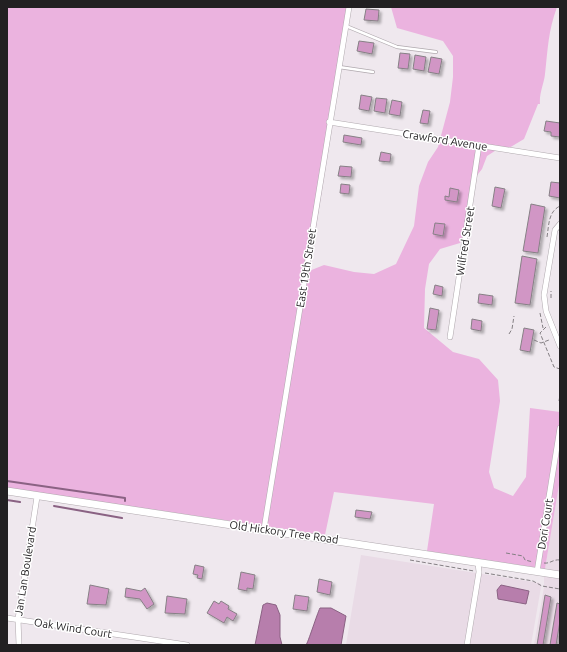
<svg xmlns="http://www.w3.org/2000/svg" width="567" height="652" font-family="Ubuntu,sans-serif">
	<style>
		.built { fill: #e9dbe6 }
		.green { fill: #ebb3df }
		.water { fill: #b77eac; stroke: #8a6283 }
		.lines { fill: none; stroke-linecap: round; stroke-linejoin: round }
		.stream { stroke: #8a6283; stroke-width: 2 }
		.building { fill: #d196c5; stroke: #868085; filter: url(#shadow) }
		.lane-casing { stroke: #b0a9ae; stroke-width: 4 }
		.street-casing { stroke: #b0a9ae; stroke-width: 6 }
		.secondary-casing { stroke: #b0a9ae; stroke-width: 8 }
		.path { stroke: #847f83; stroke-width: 1; stroke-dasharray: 4 2; stroke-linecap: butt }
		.lane { stroke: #fff; stroke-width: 2.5 }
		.street { stroke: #fff; stroke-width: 5 }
		.secondary { stroke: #fff; stroke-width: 7 }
		.labels { text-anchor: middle; stroke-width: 3; stroke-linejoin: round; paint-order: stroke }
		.street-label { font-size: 11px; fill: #222022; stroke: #fff }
	</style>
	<defs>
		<filter id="shadow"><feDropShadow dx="2.5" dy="2.5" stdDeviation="1" flood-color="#0004"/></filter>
	</defs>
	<rect width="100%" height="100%" fill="#efe8ee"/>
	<path class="built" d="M560,479V572L545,569Z
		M361,555L540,583L541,587L531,645H346Z
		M544,576L560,579V645H534L544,587Z"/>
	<path class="green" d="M7,7H351L309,271L324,265L354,272L374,274L396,264L414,226L419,186L428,162L438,147L450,102L453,77V56L443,41L397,28L391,7H557C548,32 548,48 545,74C544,84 539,93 540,104H538L524,139L509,148L498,149L487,156L482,169L475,178L469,228L460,243L440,249L429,264L425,289L424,328L453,352L479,359L498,380L500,401L489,472L494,488L513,496L526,477L530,408L560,412V479L545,569L427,551L434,504L334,492L325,535L7,488Z"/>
	<path class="water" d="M501,585L529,591L526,604L498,599L497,590Z
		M267,603L276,605L280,615V637L282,645H255L263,605Z
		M320,608H331L346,616L341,645H306C308,643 317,614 320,608Z"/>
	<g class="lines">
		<path class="stream" d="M7,481L125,498V501
			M7,500L20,502
			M54,506L122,518"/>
	</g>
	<path class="building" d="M366,9L379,10L378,21L364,20Z
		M359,41L374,43L372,54L357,51Z
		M400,53L410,54L408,69L398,68Z
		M415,55L426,57L424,71L413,69Z
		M431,57L442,59L439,74L428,72Z
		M361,95L372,97L369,111L359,109Z
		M376,98L387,99L385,113L374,111Z
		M392,100L402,102L400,116L389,114Z
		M423,110L430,111L428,124L420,123Z
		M546,121L560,123V137L551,136V132L544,131Z
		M344,135L362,138L361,145L343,142Z
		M381,152L391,154L390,162L379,161Z
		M340,166L352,167L351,177L338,176Z
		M551,182L560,183V198L549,196Z
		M341,184L350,185L349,194L340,193Z
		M495,187L505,189L501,208L492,206Z
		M450,188L459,190L457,202L445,200V196L449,197Z
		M531,204L545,207L538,253L523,251Z
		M435,223L445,224L443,236L433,234Z
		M522,256L537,259L530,305L515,303Z
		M435,285L443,287L442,296L433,294Z
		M479,294L493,296L492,305L478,303Z
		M430,308L439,310L436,330L427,329Z
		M472,319L482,321L481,331L471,329Z
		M524,328L534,330L530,352L520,350Z
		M356,510L372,512L370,519L355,517Z
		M195,565L204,567L202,579L197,578L198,575L193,574Z
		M241,572L255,575L253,589L247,588V591L238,589Z
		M319,579L332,582L330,595L317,592Z
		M90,585L109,589L106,605L87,604Z
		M126,588L141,591L145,588L154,604L147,609L140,599L125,597Z
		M295,595L309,597L307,611L293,609Z
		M545,595L551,597L543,645H537Z
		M167,596L187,599L185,614L165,613Z
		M214,601L219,604L221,601L229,606L228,609L237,614L233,621L227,617L224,623L207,613Z
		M557,603L560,604V621L556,645H550Z"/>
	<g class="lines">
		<defs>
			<path id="lane" d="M346,26L397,47L436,52
				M339,67L373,72"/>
			<path id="street" d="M329,122L560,158
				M560,224L555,230L544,295L546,311L560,346
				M450,337L479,145
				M264,529L349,7
				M537,572L560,428
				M7,618L187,645
				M19,645L18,619L37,497
				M467,645L479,572L478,563"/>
			<path id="secondary" d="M7,491L560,575"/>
		</defs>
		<use href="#lane" class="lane-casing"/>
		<use href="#street" class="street-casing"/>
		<use href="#secondary" class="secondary-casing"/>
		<path class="path" d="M547,237C549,225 548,212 560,206
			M551,298V291
			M540,313L543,328
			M546,327L540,333L554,367L560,369
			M509,334L512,329L514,316
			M534,340L541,343L549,340
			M559,401L560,395
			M506,553L523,556L525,560L533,562
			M410,560L474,571
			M544,563C550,564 553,559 560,560
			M485,573L533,581L542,586L560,589"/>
		<use href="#lane" class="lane"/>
		<use href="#street" class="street"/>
		<use href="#secondary" class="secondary"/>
	</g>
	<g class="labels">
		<g class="street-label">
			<text transform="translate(445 140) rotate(9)" y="4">Crawford Avenue</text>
			<text transform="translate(465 241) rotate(-81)" y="4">Wilfred Street</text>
			<text transform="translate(306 268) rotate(-81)" y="4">East 19th Street</text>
			<text transform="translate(545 524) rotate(-81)" y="4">Dori Court</text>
			<text transform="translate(284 532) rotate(8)" y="4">Old Hickory Tree Road</text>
			<text transform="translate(25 571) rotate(-81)" y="4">Jan Lan Boulevard</text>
			<text transform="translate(73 628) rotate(9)" y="4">Oak Wind Court</text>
		</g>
	</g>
	<rect width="567" height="652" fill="none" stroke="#222022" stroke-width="16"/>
</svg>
